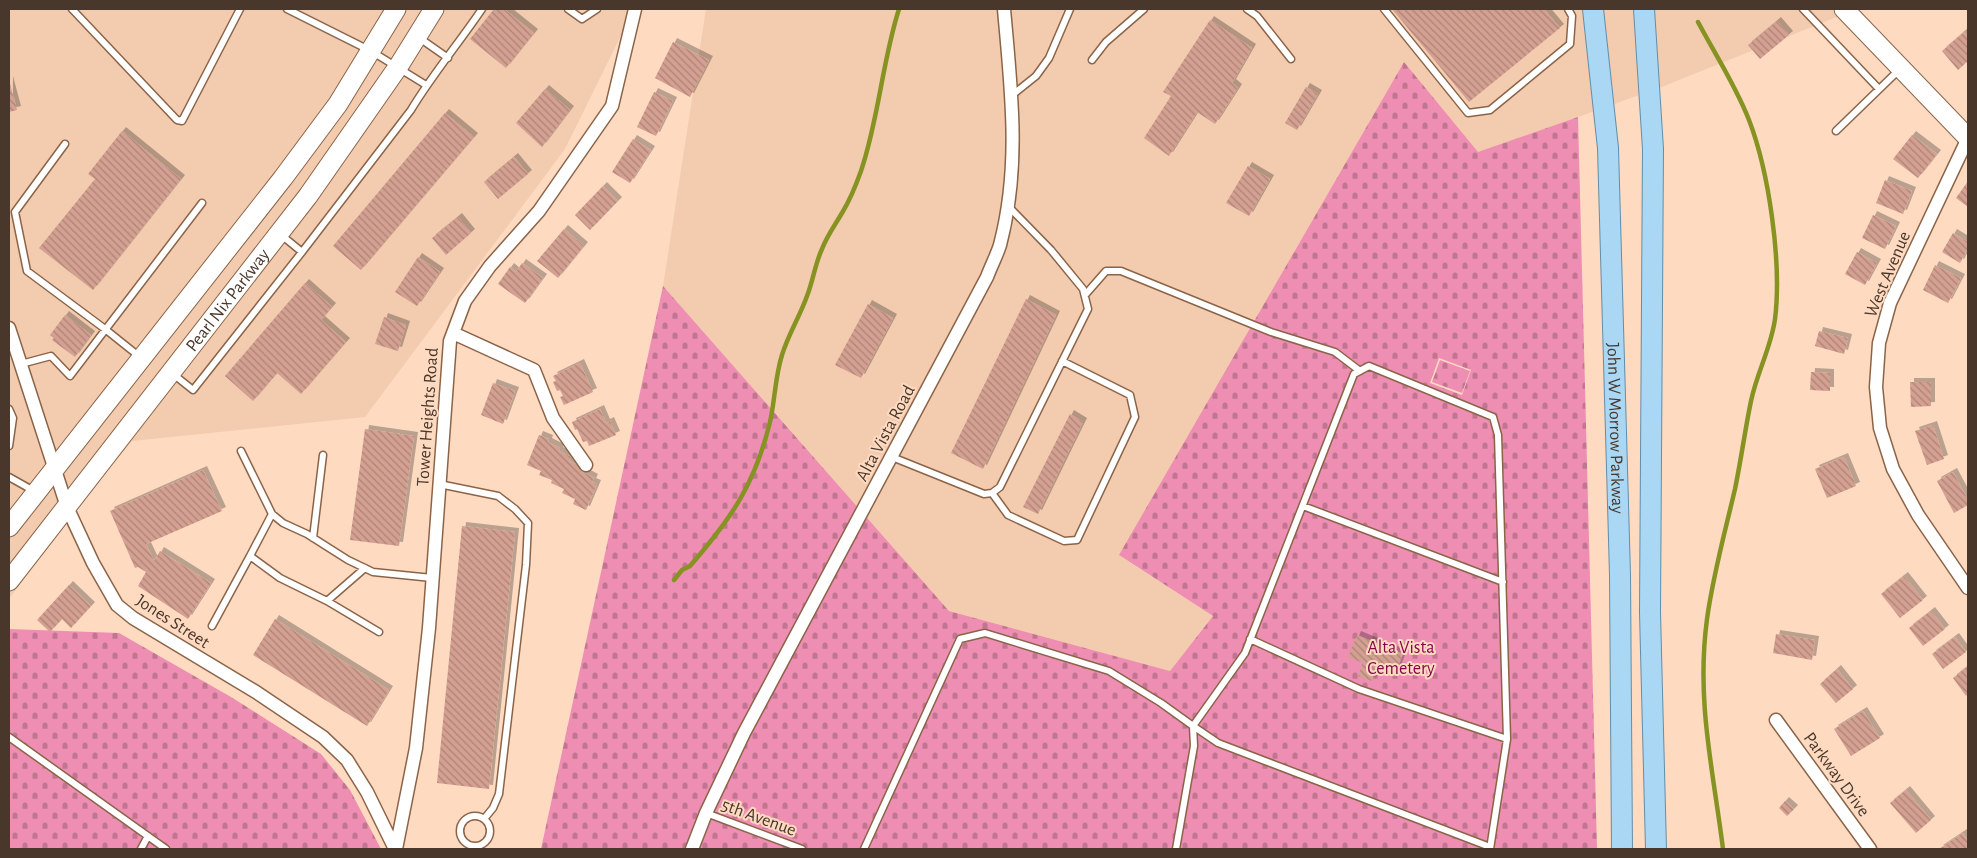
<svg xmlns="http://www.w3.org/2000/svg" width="1977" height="858" font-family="'Alegreya Sans',sans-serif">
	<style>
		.built { fill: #f3cbaf }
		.cemetery { fill: url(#cemetery-stones); fill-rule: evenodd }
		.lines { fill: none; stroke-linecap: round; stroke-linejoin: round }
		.stream { stroke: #869322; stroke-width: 4.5 }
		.building { fill: url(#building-back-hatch); filter: url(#shadow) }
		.lane-casing { stroke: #8b6448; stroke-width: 9 }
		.street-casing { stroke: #8b6448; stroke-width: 15 }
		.secondary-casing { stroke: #8b6448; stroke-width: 21 }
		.primary-casing { stroke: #638ea8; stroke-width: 22 }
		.lane { stroke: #fff; stroke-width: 6 }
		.street { stroke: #fff; stroke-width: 12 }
		.secondary { stroke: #fff; stroke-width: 19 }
		.primary { stroke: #aad7f3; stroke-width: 20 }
		.labels { text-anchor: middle; stroke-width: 4; stroke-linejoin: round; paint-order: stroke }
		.street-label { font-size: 18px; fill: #49372b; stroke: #fedac1 }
		.park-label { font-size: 18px; fill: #86064c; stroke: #fedac1 }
	</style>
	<defs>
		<pattern id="cemetery-stones" width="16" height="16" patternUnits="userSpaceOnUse" patternTransform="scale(1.25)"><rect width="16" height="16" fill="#ed8eb2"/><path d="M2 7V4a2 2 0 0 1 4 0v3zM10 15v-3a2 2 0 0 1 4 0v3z" fill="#c27591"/></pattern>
		<pattern id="building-back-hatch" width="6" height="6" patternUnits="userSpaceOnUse" patternTransform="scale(1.25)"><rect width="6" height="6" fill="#d3a091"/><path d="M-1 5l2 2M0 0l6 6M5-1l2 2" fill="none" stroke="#ad8377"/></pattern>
		<filter id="shadow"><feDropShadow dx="4" dy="-4" stdDeviation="0" flood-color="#0004"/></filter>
	</defs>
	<rect width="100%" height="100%" fill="#fedac1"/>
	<path class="built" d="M9,9H634L565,149L365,417L132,441L80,503L9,599Z
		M706,9H1845L1839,16L1664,86L1478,153L1404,62L1120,556L1213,616L1170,671L949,611L663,286Z"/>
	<path class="cemetery" d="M1404,62L1478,152L1578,117L1597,849H541L663,286L949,611L1170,671L1213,616L1119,555ZM1439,358L1471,370L1462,395L1430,383Z
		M1440,360L1470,371L1462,393L1432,382Z
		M9,629L119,633L231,697L321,754L350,790L381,849H9Z"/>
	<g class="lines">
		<path class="stream" d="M1698,22C1715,54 1736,86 1749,120C1769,172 1782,263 1775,319C1771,348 1757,372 1751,401C1745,430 1741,460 1735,489C1725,532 1713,575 1707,619C1696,701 1713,769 1723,849
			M674,580L682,570L690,566C731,519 755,484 770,422C775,400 775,377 782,355C788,335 800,316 807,296C813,281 815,264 822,249C827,236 835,225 842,213C850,200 856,185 861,171C879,118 882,62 899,9"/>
	</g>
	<path class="building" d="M494,9H504L534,33L506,68L470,39Z
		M1392,9H1544L1560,28L1469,102Z
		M1210,20L1252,48L1232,83L1238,88L1215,124L1197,112L1169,156L1144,138L1171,96L1163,92Z
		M1777,21L1789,35L1760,59L1748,45Z
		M1964,32L1968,37V61L1958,70L1942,51Z
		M673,42L709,60L690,97L655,78Z
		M9,80L17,110L9,112Z
		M1306,87L1318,94L1297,130L1285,123Z
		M545,89L570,110L542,147L516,123Z
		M654,92L673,101L656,136L637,127Z
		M445,113L474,137L361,270L333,246Z
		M122,131L181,179L93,290L39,248L95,179L88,174Z
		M1912,135L1937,154L1918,178L1893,159Z
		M633,139L651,150L630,183L612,172Z
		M514,157L528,174L498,199L484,182Z
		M1248,166L1270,179L1249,216L1226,203Z
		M1885,180L1912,191L1903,214L1876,203Z
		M1968,181V207L1956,198Z
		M603,186L618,201L590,230L575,215Z
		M1873,215L1896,226L1885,249L1862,238Z
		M458,217L471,233L446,255L432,238Z
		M564,229L584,246L558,278L537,261Z
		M1953,233L1968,242V248L1960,263L1942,252Z
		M1857,252L1877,263L1865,285L1845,274Z
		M418,257L440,272L417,306L395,292Z
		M522,263L543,278L525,303L498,284L510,267L516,272Z
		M1935,265L1961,278L1948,303L1923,290Z
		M305,283L332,307L321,320L346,342L301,394L277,373L253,401L225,376Z
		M1026,299L1056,315L983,469L951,453Z
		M868,304L893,318L861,378L835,365Z
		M65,315L91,335L75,357L52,340L54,338L50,335Z
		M384,317L406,325L398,351L375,344Z
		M1819,331L1848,338L1844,354L1815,346Z
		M580,363L593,392L564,405L560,397L563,396L560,390L557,391L553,382L556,381L553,376Z
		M1811,372L1830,373V391L1810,390Z
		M1910,382H1931V406L1911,407Z
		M493,383L515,391L503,424L481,415Z
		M600,409L606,423L610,421L616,435L589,446L587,441L583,442L577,429L575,430L572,422Z
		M1070,414L1083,422L1038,514L1023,507Z
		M1933,425L1944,459L1927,465L1915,431Z
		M365,429L414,436L399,546L350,540Z
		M539,435L549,439L548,442L560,448L559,451L571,457L569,461L582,467L581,471L594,478L592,482L597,484L586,510L573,504L575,499L562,493L564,489L551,483L552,480L539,475L541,471L527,465Z
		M1844,457L1856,486L1827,498L1815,469Z
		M203,470L222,511L146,544L154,561L160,551L211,583L188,619L138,586L146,572L138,567L135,568L110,511Z
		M1953,472L1968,500V505L1954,513L1937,481Z
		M462,526L515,532L489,789L437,783Z
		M1904,576L1923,600L1900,618L1881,594Z
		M69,585L91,606L71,628L62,619L50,632L37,620Z
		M1931,611L1945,629L1923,646L1909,628Z
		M275,619L389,690L367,726L253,655Z
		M1776,634L1815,640L1812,660L1773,653Z
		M1357,635L1403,654L1395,674L1378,667L1372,681L1358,676L1363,663L1348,657Z
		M1955,637L1966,652L1943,669L1932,654Z
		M1968,666V694L1966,696L1953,678Z
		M1837,669L1853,689L1836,703L1820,684Z
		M1863,711L1880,738L1851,756L1834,729Z
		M1906,790L1931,820L1916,833L1890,803Z
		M1785,801L1794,809L1787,816L1779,808Z
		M1963,833L1968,841V849H1939Z"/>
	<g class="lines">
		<defs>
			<path id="lane" d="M72,9L177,120L182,121L240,9
				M287,9L371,51L426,85
				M568,9L582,19L597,9
				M1247,9L1257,16L1291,59
				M1384,9L1468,113L1490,110L1570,44L1572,16L1568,9
				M1803,9L1879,89
				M418,37L448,58
				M1092,60L1106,42L1144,9
				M1011,96L1036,76L1049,58L1070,9
				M1836,131L1900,69
				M65,144L15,212L27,271L105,329L140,357
				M280,234L302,252L411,110C432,75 459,43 482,9
				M1085,295L1106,271H1121L1271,332L1335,352L1360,371
				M21,364L51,356L70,376L202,203
				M173,374L193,390L302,252
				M9,409L13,418L9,446
				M241,451L272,514L283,523L307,534L348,560L373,572L432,578
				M892,457L984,494L992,493L1000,487L1088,309L1083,289L1051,250L1008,206
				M9,477L34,491
				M439,484L498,496L515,509L528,523L526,565L499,794L493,808L484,819
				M992,493L1008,515L1064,541L1077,540L1135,417L1130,395L1062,361
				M1303,506L1503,582
				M272,514L250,556L280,578L327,601L365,568
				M313,538L323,455
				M327,601L379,632
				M212,626L250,556
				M1250,639L1359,689L1507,739
				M1193,726L1218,743L1490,847
				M9,737L166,849
				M706,813L802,849
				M460 831a15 15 0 1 1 30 0a15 15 0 1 1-30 0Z
				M141,849L148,836
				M864,849L960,639L985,633L1109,671L1161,703L1193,726L1245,653L1354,374L1369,366L1493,417L1498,435L1507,739L1490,849
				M1176,849L1194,746L1193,726"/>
			<path id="street" d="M1968,138L1890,303L1879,343L1876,387L1880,428L1893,469L1918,515L1968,588
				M9,328L67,507L93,563L117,605L133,618L256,692L323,737L347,760L367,792L395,849
				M453,333L534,370L553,418L586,465
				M1776,720L1870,849
				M396,849L416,748L429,628L450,341L465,301L490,266L539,211L612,106L635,9
				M692,849L706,813L744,733L987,277C991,266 997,255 1000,245C1021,165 1011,89 1004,9"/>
			<g id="secondary">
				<path d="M1844,9L1968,138"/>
				<path d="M9,527L283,178L338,104L396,9"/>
				<path id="s1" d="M9,581L308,196L398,67L434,9"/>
			</g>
			<g id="primary">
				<path id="s2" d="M1593,9L1608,148L1620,575L1622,849"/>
				<path d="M1644,9L1653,149L1650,612L1656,849"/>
			</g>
		</defs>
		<use href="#lane" class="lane-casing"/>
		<use href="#street" class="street-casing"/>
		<use href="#secondary" class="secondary-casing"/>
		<use href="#primary" class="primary-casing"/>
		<use href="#lane" class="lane"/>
		<use href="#street" class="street"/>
		<use href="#secondary" class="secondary"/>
		<use href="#primary" class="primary"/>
	</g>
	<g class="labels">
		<g class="street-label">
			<text transform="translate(1887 274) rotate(-67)" y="6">West Avenue</text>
			<text dy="6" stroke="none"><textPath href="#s1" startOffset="356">Pearl Nix Parkway</textPath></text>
			<text transform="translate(427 417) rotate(-86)" y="6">Tower Heights Road</text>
			<text dy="6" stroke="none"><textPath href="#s2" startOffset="420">John W Morrow Parkway</textPath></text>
			<text transform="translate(885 433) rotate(-62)" y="6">Alta Vista Road</text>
			<text transform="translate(173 621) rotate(33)" y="6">Jones Street</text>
			<text transform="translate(1837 774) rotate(54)" y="6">Parkway Drive</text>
			<text transform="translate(759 817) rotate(20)" y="6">5th Avenue</text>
		</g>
		<g class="park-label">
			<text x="1401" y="653">Alta Vista<tspan x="1401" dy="21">Cemetery</tspan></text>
		</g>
	</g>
	<rect width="1977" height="858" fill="none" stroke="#49372b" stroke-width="20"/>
</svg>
